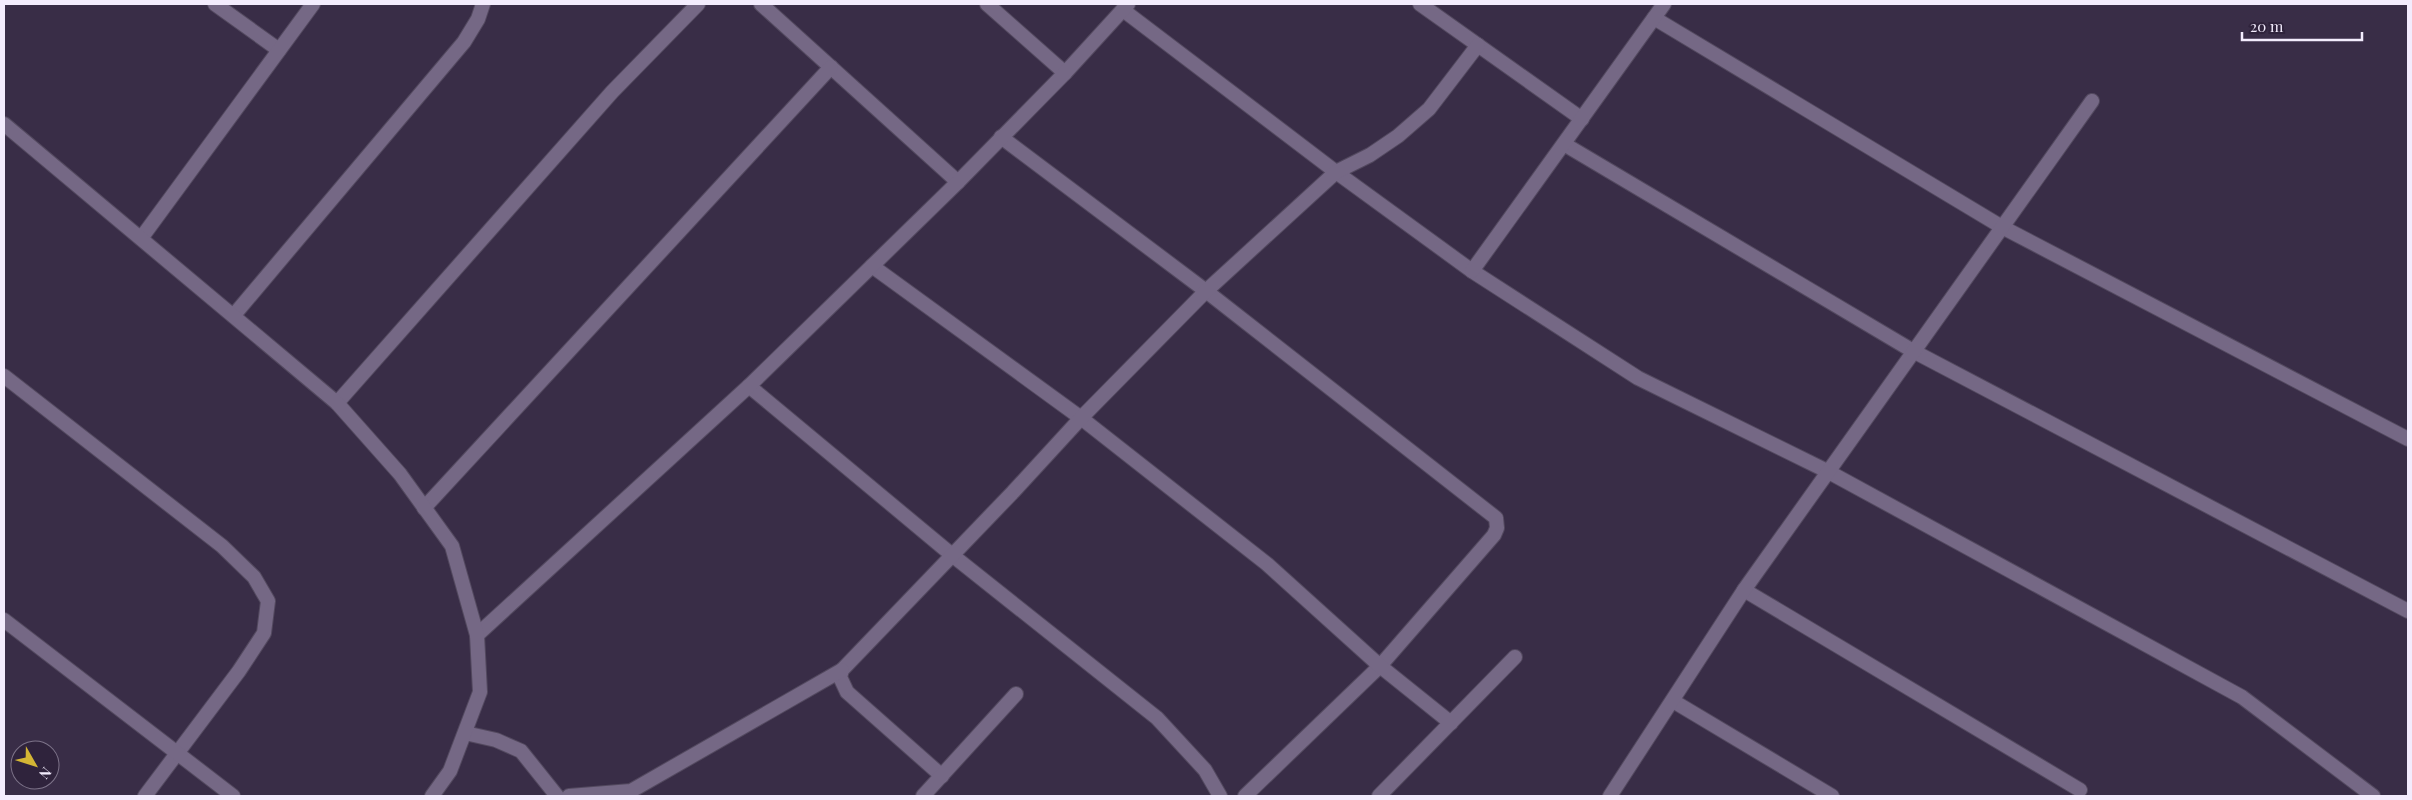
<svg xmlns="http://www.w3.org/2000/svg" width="2412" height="800" font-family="'Playfair Display',serif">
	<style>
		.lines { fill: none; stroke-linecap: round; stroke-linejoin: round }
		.minor-casing { stroke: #53495f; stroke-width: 16 }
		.secondary-casing { stroke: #53495f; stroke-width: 16 }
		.minor { stroke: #756885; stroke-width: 14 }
		.secondary { stroke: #756885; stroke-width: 14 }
	</style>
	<rect width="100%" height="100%" fill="#392d47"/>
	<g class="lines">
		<!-- minor casing -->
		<g class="minor-casing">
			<g id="minor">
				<polyline points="215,4 279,50"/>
				<polyline points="761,4 958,182"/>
				<polyline points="987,4 1065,73"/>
				<polyline points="1420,4 1582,119"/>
				<polyline points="1123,10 1336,172 1472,271 1638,378 1827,471 2242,697 2373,796"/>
				<polyline points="1654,18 2002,227 2408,439"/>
				<polyline points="1001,137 1206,291 1496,518 1497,528 1494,535 1380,666 1245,796"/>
				<polyline points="1564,144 1913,351 2408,611"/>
				<polyline points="142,237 313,4"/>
				<polyline points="872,266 1081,418 1267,564 1380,666 1451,723"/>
				<polyline points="1472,271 1664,4"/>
				<polyline points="234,315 464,42 478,19 483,4"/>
				<polyline points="4,376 222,546 254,577 268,601 264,633 239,671 145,796"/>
				<polyline points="749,386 952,555 1157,718 1205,770 1220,796"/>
				<polyline points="337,403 612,92 698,4"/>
				<polyline points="424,508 831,67"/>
				<polyline points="1744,590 2080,790"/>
				<polyline points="4,620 233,796"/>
				<polyline points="477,635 749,386 958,182 1065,73 1128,4"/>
				<polyline points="1673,701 1832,796"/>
				<polyline points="465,733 496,740 521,751 557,796"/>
				<polyline points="942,776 847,692 840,677 842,670 1013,492 1081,418 1206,291 1336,172 1370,155 1398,136 1429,109 1478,45"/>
				<polyline points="569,796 631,791 842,670"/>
				<polyline points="923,796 1016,694"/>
				<polyline points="1379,796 1515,657"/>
				<polyline points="1610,796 1744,590 2092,101"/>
			</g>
		</g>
		<!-- secondary casing -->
		<g class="secondary-casing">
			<polyline id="secondary" points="4,124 337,403 400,474 452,546 477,635 480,692 450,771 432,796"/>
		</g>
		<!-- minor -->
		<use href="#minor" class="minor"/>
		<!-- secondary -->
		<use href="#secondary" class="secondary"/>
	</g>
	<!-- border -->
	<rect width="2412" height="800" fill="none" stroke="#f3ecfd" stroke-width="10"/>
	<!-- north arrow -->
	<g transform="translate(35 765) rotate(129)"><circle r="24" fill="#2f233c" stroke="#7d7389"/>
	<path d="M0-4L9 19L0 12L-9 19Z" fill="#d4b635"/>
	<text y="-8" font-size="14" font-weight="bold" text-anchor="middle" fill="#f3ecfd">N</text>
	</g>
	<!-- scale -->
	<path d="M2242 32v8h120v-8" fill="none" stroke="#f3ecfd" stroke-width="2.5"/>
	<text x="2250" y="32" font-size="15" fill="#f3ecfd" stroke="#2f233c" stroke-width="4" paint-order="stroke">20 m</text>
</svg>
